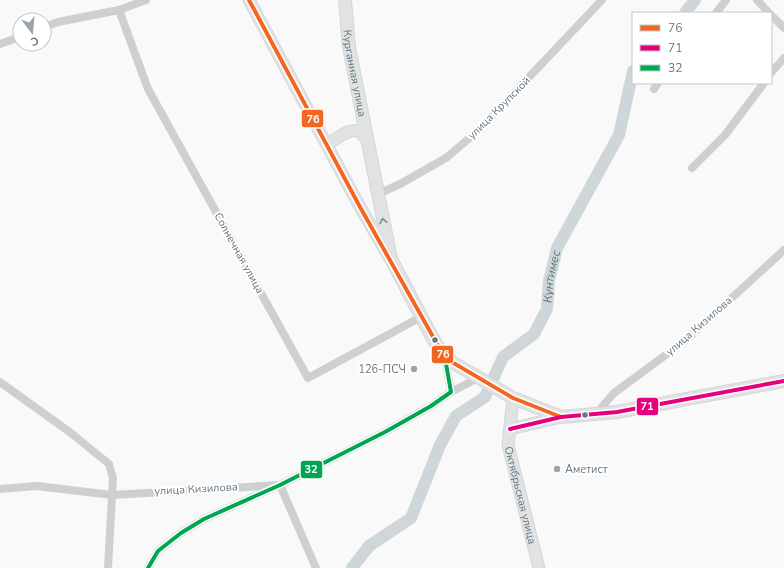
<svg xmlns="http://www.w3.org/2000/svg" width="784" height="568" font-family="'Nunito Sans',sans-serif">
	<style>
		.lines { fill: none; stroke-linecap: round; stroke-linejoin: round }
		.river { stroke: #ced6d9; stroke-width: 12 }
		.secondary-casing { stroke: #d5d6d7; stroke-width: 13 }
		.primary-casing { stroke: #d5d6d7; stroke-width: 14 }
		.street { stroke: #cecfd0; stroke-width: 8 }
		.secondary { stroke: #e1e2e2; stroke-width: 11 }
		.primary { stroke: #e1e2e2; stroke-width: 12 }
		.bus-1-casing { stroke: #fff; stroke-width: 7 }
		.bus-2-casing { stroke: #fff; stroke-width: 7 }
		.bus-3-casing { stroke: #fff; stroke-width: 7 }
		.bus-1 { stroke: #f26522; stroke-width: 4 }
		.bus-2 { stroke: #e5007d; stroke-width: 4 }
		.bus-3 { stroke: #00a651; stroke-width: 4 }
		.oneway { stroke: #7e8c96 }
		.bus-dot { fill: #657683; stroke: #fff; stroke-width: 1.5 }
		.poi-dot { fill: #99a4ac; stroke: #fff; stroke-width: 1.5 }
		.labels { text-anchor: middle; dominant-baseline: central; stroke-width: 4; stroke-linejoin: round; paint-order: stroke }
		.street-label { font-size: 11px; fill: #657683; stroke: #fff }
		.poi-label { font-size: 11px; fill: #657683; stroke: #fff; text-anchor: end }
		.water-label { font-size: 12px; font-style: italic; fill: #60757c; stroke: #fff }
		.line-badge { stroke: #fff; stroke-width: 1.5 }
		.badge-label { font-size: 11px; text-anchor: middle; font-weight: bold; fill: #fff }
	</style>
	<rect width="100%" height="100%" fill="#f9f9f9"/>
	<g class="lines">
		<!-- river -->
		<g class="river">
			<polyline points="685,13 695,0"/>
			<path id="s1" d="M352 568 369 546 411 518 440 445 456 416 485 397 503 357 534 334 547 309 549 281 557 248 619 135 633 71"/>
		</g>
		<!-- secondary casing -->
		<g class="secondary-casing">
			<g id="secondary">
				<polyline points="249,0 360,207 389,257"/>
				<path d="M327 144C344 135 357 119 368 143"/>
				<path id="s2" d="M513 398 508 445 539 568"/>
				<polyline points="510,429 561,417"/>
			</g>
		</g>
		<!-- primary casing -->
		<g class="primary-casing">
			<g id="primary">
				<path id="s3" d="M345 0 349 47 391 259 432 337 445 358 513 398 561 417 617 412 784 381"/>
			</g>
		</g>
		<!-- street -->
		<g class="street">
			<polyline points="757,0 769,13"/>
			<polyline points="119,10 148,89 308,378 421,317"/>
			<polyline points="716,13 726,0"/>
			<polyline points="771,15 784,28"/>
			<polyline points="44,27 58,22 119,10 146,0"/>
			<polyline points="0,44 20,37"/>
			<polyline points="771,73 784,58"/>
			<polyline points="654,89 658,83"/>
			<polyline points="692,168 725,135 764,83"/>
			<polyline points="378,194 400,184 446,158 480,129 602,0"/>
			<polyline points="0,382 71,433 109,464 113,478 108,568"/>
			<polyline points="451,392 478,378"/>
			<polyline points="595,415 614,393 686,340 784,250"/>
			<polyline points="0,489 37,486 112,495 280,485 316,568"/>
			<polyline points="148,568 158,551 181,533 204,519 280,485 385,432 431,406 451,392 445,358"/>
		</g>
		<!-- secondary -->
		<use href="#secondary" class="secondary"/>
		<!-- primary -->
		<use href="#primary" class="primary"/>
		<!-- bus-1 casing -->
		<g class="bus-1-casing">
			<polyline id="bus-1" points="249,0 360,207 445,358 513,398 561,417"/>
		</g>
		<!-- bus-2 casing -->
		<g class="bus-2-casing">
			<polyline id="bus-2" points="510,429 561,417 617,412 784,381"/>
		</g>
		<!-- bus-3 casing -->
		<g class="bus-3-casing">
			<polyline id="bus-3" points="148,568 158,551 181,533 204,519 280,485 385,432 431,406 451,392 445,358"/>
		</g>
		<!-- bus-1 -->
		<use href="#bus-1" class="bus-1"/>
		<!-- bus-2 -->
		<use href="#bus-2" class="bus-2"/>
		<!-- bus-3 -->
		<use href="#bus-3" class="bus-3"/>
	</g>
	<!-- one-way arrows -->
	<defs><path id="oneway-chevron" d="M-2-3.5L2.5 0L-2 3.5" fill="none" stroke-width="1.6" stroke-linecap="round" stroke-linejoin="round"/></defs>
	<use class="oneway" href="#oneway-chevron" transform="translate(383 221) rotate(-101)"/>
	<!-- markers -->
	<g class="bus-dot">
		<circle cx="435" cy="340" r="3.5"/>
		<circle cx="585" cy="415" r="3.5"/>
	</g>
	<g class="poi-dot">
		<circle cx="414" cy="369" r="4"/>
		<circle cx="557" cy="469" r="4"/>
	</g>
	<g class="labels">
		<!-- street labels -->
		<g class="street-label">
			<text stroke="none"><textPath href="#s3" startOffset="74">Курганная улица</textPath></text>
			<text transform="translate(499 108) rotate(-45)">улица Крупской</text>
			<text transform="translate(239 253) rotate(61)">Солнечная улица</text>
			<text transform="translate(699 326) rotate(-41)">улица Кизилова</text>
			<text transform="translate(196 489) rotate(-3)">улица Кизилова</text>
			<text stroke="none"><textPath href="#s2" startOffset="99">Октябрьская улица</textPath></text>
		</g>
		<!-- poi labels -->
		<g class="poi-label">
			<text x="406" y="369">126-ПСЧ</text>
			<text x="565" y="469" text-anchor="start">Аметист</text>
		</g>
		<!-- water labels -->
		<g class="water-label">
			<text stroke="none"><textPath href="#s1" startOffset="368">Кунтимес</textPath></text>
		</g>
	</g>
	<g class="line-badge">
		<rect x="301" y="109" width="23" height="19" rx="4" fill="#f26522"/>
		<rect x="431" y="345" width="23" height="19" rx="4" fill="#f26522"/>
		<rect x="636" y="397" width="23" height="19" rx="4" fill="#e5007d"/>
		<rect x="300" y="460" width="23" height="19" rx="4" fill="#00a651"/>
	</g>
	<g class="badge-label">
		<text x="313" y="123">76</text>
		<text x="443" y="358">76</text>
		<text x="647" y="410">71</text>
		<text x="311" y="473">32</text>
	</g>
	<!-- legend -->
	<rect x="632" y="12" width="140" height="72" fill="#ffffff" stroke="#c1c8cd"/>
	<rect x="640" y="25" width="20" height="6" fill="#f26522" stroke="#c1c8cd"/>
	<text x="668" y="32" font-size="12" fill="#657683">76</text>
	<rect x="640" y="45" width="20" height="6" fill="#e5007d" stroke="#c1c8cd"/>
	<text x="668" y="52" font-size="12" fill="#657683">71</text>
	<rect x="640" y="65" width="20" height="6" fill="#00a651" stroke="#c1c8cd"/>
	<text x="668" y="72" font-size="12" fill="#657683">32</text>
	<!-- north arrow -->
	<g transform="translate(32 32) rotate(164)"><circle r="19" fill="#ffffff" stroke="#c1c8cd"/>
	<path d="M0-3L7 15L0 10L-7 15Z" fill="#99a4ac"/>
	<text y="-6" font-size="11" font-weight="bold" text-anchor="middle" fill="#657683">С</text>
	</g>
</svg>
